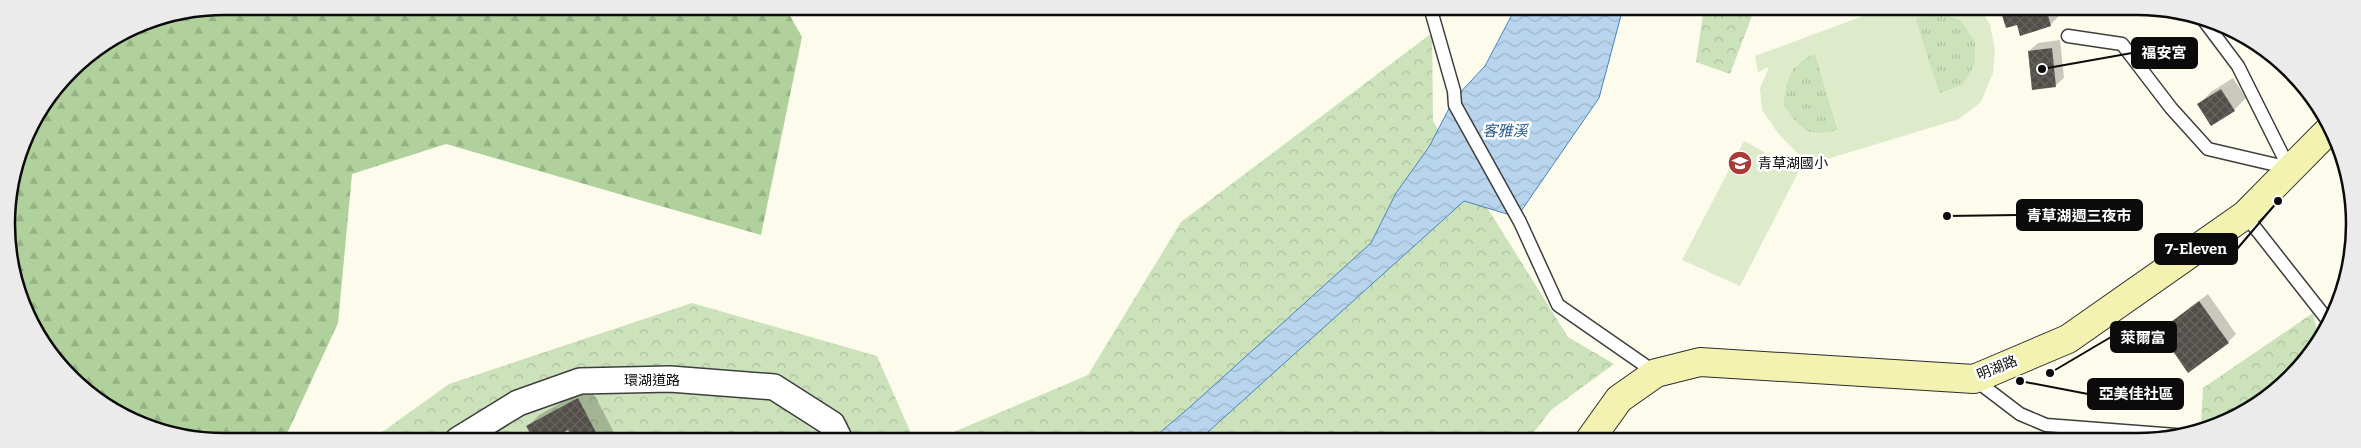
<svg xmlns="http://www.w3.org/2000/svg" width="2361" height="448" font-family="Bitter,'Noto Sans TC',serif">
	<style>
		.grass { fill: url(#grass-tufts) }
		.forest { fill: url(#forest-firs) }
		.park { fill: url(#park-crowns) }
		.pitch { fill: #ddebcb; fill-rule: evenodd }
		.water { fill: url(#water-waves); stroke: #4884bb }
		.shadow { fill: #0003 }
		.building { fill: url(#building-cross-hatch) }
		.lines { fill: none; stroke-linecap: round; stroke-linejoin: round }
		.lane-casing { stroke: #3e3e3e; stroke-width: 15 }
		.street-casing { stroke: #3e3e3e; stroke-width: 28 }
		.secondary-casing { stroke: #2d2d2d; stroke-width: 30 }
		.lane { stroke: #fff; stroke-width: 12 }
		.street { stroke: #fff; stroke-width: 25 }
		.secondary { stroke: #f4f2b0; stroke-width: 28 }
		.labels { text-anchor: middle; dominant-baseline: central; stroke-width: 5; stroke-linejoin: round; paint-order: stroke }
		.poi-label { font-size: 14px; fill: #0b0b0b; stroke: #fff; text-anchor: start }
		.street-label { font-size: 14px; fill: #0b0b0b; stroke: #fff }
		.water-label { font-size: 15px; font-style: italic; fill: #26578c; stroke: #fff }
		.rim { fill: none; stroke: #0b0b0b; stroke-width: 2.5 }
		.leader { fill: none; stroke: #0b0b0b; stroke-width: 2 }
		.callout-dot { fill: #0b0b0b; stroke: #fff; stroke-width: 2 }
		.callout { fill: #0b0b0b; stroke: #0b0b0b; stroke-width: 2 }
		.callout-label { font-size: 15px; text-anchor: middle; font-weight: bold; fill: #fff }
	</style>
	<defs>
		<pattern id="grass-tufts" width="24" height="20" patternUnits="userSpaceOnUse" patternTransform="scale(1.25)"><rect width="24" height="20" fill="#cce2bb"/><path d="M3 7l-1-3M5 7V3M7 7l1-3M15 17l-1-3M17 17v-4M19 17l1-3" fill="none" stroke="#aec19f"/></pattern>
		<pattern id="forest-firs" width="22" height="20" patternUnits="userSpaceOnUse" patternTransform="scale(1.25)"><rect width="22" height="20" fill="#b0d19c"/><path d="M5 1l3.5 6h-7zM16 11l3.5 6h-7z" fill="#96b285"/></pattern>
		<pattern id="park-crowns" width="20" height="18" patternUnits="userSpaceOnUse" patternTransform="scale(1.25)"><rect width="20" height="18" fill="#cce2bb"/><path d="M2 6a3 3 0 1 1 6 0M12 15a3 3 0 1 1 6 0" fill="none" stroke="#aec19f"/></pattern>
		<pattern id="water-waves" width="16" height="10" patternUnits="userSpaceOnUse" patternTransform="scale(1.25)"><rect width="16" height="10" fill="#b8d5ed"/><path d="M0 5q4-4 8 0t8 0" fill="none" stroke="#9db6ca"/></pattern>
		<pattern id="building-cross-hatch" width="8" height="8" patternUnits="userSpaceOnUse" patternTransform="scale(1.25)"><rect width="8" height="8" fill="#534e49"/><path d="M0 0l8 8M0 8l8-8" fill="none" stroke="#67635f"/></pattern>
	</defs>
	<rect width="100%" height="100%" fill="#fcfbec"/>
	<!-- grass -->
	<g class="grass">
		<polygon points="1936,11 1961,20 1975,41 1975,64 1963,85 1939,94 1915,18"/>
		<path d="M1815 53 1838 130C1807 139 1800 129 1783 105 1787 78 1788 66 1815 53Z"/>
	</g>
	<!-- forest -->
	<polygon class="forest" points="224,6 785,7 802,37 761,235 446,144 352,174 338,323 284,440 196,440 127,419 60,367 18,294 7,210 23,140 70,70 141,23"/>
	<!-- park -->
	<g class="park">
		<polygon points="1704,8 1755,8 1730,74 1696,62"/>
		<polygon points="1432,33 1433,121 1568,337 1614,364 1551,410 1527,441 935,440 1088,375 1181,222"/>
		<polygon points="692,303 877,356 914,440 371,440 449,384"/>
		<polygon points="2313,313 2319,339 2291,378 2221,425 2201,425 2203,388"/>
	</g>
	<!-- pitch -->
	<g class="pitch">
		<path d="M1885 8H1974L1982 10 1990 25 1995 50 1993 73 1981 102 1959 119 1824 160 1799 155 1778 133 1762 110 1760 88 1769 67 1758 72 1755 56ZM1936 11 1961 20 1975 41V64L1963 85 1940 94 1915 19ZM1815 54 1838 129C1808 141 1799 128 1783 105 1786 80 1789 63 1815 54Z"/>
		<polygon points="1744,141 1799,171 1740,286 1682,260"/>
	</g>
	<!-- water -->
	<polygon class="water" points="1516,7 1623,8 1599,98 1517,217 1464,201 1198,441 1150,441 1190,407 1371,243 1396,193 1429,147 1454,99 1485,66"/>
	<!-- shadow -->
	<g class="shadow">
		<polygon points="2007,8 2056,8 2059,16 2050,25 2017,22 2002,12"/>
		<polygon points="2060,40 2064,78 2055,86 2029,51 2038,43"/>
		<polygon points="2233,78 2246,98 2234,110 2199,104 2211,92"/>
		<polygon points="2208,294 2236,334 2228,342 2160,331"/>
		<polygon points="590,387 616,436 611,440 570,440 574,438 568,428 546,440 535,440 528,426 539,415"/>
	</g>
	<!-- building -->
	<g class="building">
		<polygon points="2013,8 2046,8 2051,26 2020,36 2017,25 2006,28 2001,12"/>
		<polygon points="2052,48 2056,87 2032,90 2028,51"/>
		<polygon points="2221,89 2235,111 2211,126 2197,104"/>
		<polygon points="2199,301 2229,343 2188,373 2159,331"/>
		<polygon points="578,398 600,440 574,440 568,430 549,440 534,440 526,426"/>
	</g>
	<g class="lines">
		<!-- lane casing -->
		<g class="lane-casing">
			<g id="lane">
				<polyline points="1430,7 1454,91 1455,105 1520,222 1558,305 1656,373"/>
				<polyline points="2205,22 2238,66 2289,168"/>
				<polyline points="2068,36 2122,44 2171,108 2208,149 2289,168"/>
				<polyline points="2245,215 2330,323"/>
				<polyline points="1974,379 2020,414 2046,425 2176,435"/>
			</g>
		</g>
		<!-- street casing -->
		<g class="street-casing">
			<polyline id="street" points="458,440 518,403 580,381 670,379 774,387 832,424 840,440"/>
		</g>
		<!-- secondary casing -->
		<g class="secondary-casing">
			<polyline id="secondary" points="1589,441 1619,399 1656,373 1700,362 1974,379 2068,339 2245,215 2329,130"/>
		</g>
		<!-- lane -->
		<use href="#lane" class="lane"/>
		<!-- street -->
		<use href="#street" class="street"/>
		<!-- secondary -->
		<use href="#secondary" class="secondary"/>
	</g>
	<!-- icons -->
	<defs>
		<g id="school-disc" transform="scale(1.25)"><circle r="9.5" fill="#a93a36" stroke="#fff"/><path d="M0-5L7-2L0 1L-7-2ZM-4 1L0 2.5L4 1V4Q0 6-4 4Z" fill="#fff"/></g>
	</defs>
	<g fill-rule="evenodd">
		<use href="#school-disc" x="1740" y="163"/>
	</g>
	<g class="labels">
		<!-- poi labels -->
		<g class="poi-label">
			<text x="1758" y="163">青草湖國小</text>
		</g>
		<!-- street labels -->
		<g class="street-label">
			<text transform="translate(1997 368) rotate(-22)">明湖路</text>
			<text x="652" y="380">環湖道路</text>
		</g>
		<!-- water labels -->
		<g class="water-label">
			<text x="1505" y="131">客雅溪</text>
		</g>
	</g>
	<!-- crop -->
	<path d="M0 0H2361V448H0ZM224 15H2137A209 209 0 0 1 2346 224V224A209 209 0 0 1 2137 433H224A209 209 0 0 1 15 224V224A209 209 0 0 1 224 15Z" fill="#ebebeb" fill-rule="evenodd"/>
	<path class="rim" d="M224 15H2137A209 209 0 0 1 2346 224V224A209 209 0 0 1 2137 433H224A209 209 0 0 1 15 224V224A209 209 0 0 1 224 15Z"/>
	<!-- callouts -->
	<path class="leader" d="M2042 69L2132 53M1947 216L2017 215M2278 201L2237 249M2050 373L2111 337M2020 381L2088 394"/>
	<g class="callout-dot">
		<circle cx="2042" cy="69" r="5"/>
		<circle cx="1947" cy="216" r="5"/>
		<circle cx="2278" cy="201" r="5"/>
		<circle cx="2050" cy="373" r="5"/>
		<circle cx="2020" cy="381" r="5"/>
	</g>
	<g class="callout">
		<rect x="2132" y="38" width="65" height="30" rx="5"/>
		<rect x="2017" y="200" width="125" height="30" rx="5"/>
		<rect x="2155" y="234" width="82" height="30" rx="5"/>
		<rect x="2111" y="322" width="65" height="30" rx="5"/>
		<rect x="2088" y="379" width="95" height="30" rx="5"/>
	</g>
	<g class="callout-label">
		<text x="2164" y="58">福安宮</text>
		<text x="2079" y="221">青草湖週三夜市</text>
		<text x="2196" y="254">7-Eleven</text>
		<text x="2143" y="343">萊爾富</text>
		<text x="2136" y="399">亞美佳社區</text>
	</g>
</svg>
